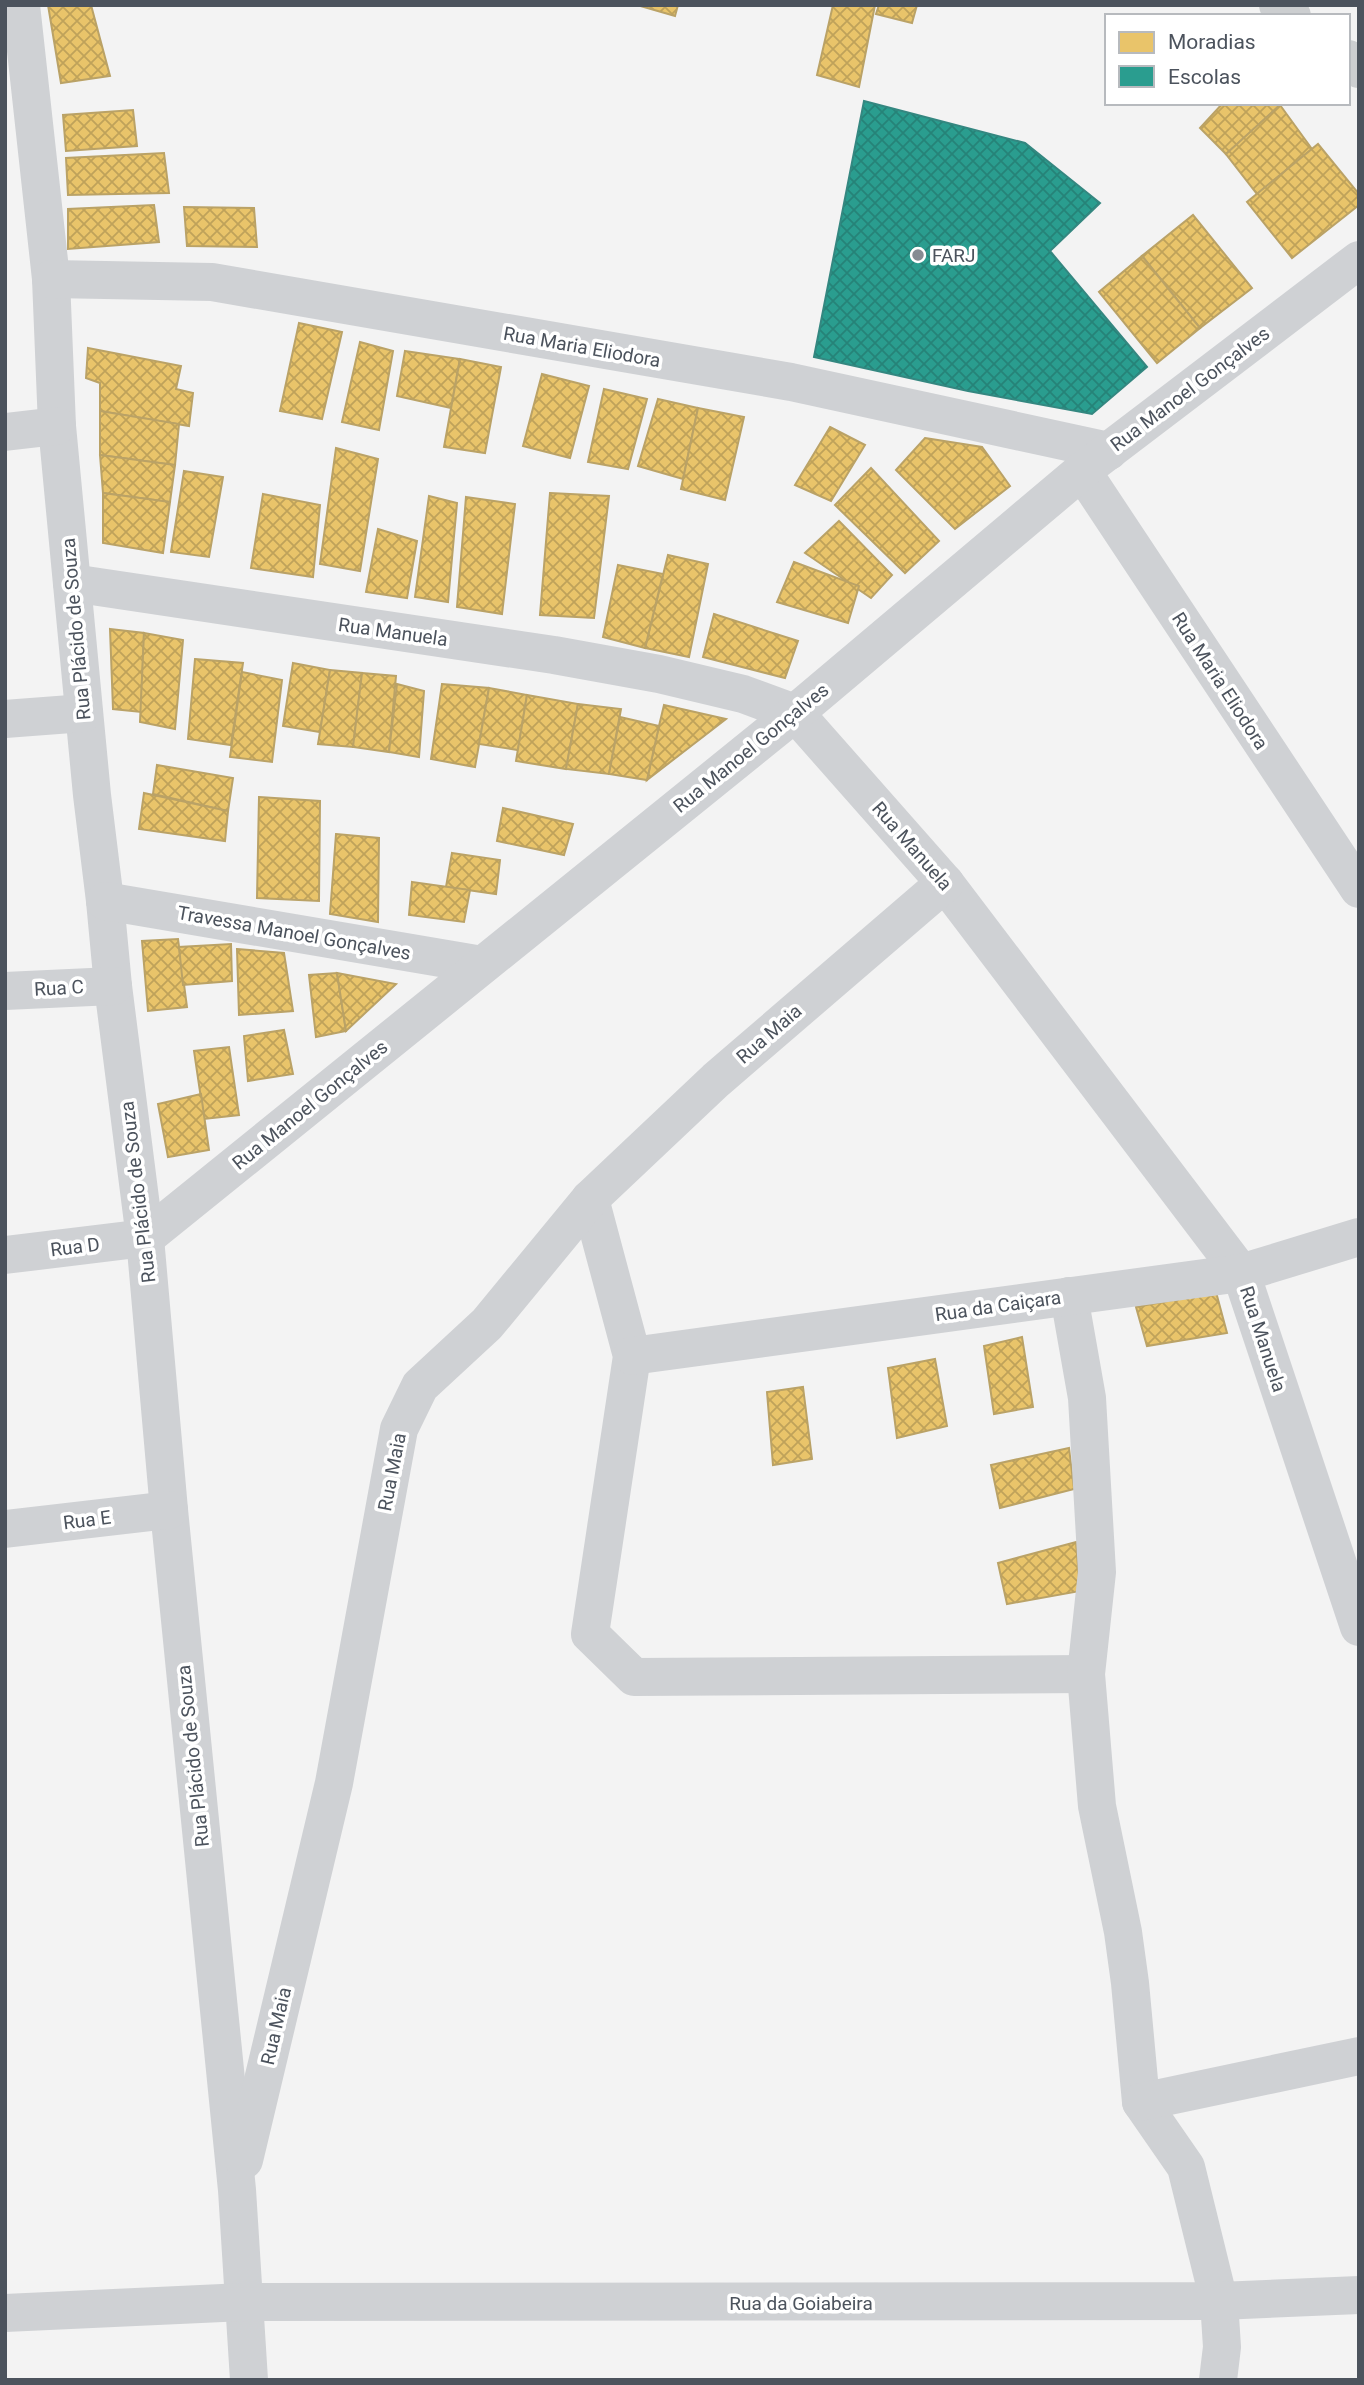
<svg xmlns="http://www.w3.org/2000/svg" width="1364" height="2385" font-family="Roboto,sans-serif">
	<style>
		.homes { fill: url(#homes-cross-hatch); stroke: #baa266; stroke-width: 2 }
		.schools { fill: url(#schools-cross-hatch); stroke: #348780; stroke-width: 2 }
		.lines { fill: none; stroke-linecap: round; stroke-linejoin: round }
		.street { stroke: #cfd1d4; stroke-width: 38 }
		.primary { stroke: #ccced0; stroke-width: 38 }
		.poi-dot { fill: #868b92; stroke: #fff; stroke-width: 2.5 }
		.labels { text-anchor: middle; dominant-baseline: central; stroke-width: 7; stroke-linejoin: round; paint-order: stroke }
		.poi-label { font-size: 19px; fill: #4c535d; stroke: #fff; text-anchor: start }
		.street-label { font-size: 19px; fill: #4c535d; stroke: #fff }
	</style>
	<defs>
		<pattern id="homes-cross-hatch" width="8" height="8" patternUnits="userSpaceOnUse" patternTransform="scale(1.75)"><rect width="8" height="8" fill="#e9c46a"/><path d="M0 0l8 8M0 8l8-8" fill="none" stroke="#bfa25a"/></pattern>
		<pattern id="schools-cross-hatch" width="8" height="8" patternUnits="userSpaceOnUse" patternTransform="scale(1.75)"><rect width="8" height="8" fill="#2a9d8f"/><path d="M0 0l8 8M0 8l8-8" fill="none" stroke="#268378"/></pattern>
	</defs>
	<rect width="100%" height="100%" fill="#f3f3f3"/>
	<!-- homes -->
	<g class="homes">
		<polygon points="48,5 91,5 110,76 61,83"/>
		<polygon points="637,5 678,5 675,16"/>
		<polygon points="833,5 875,5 859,87 817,75"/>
		<polygon points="879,5 917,5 912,23 876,14"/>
		<polygon points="1223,103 1278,103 1280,105 1226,154 1200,128"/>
		<polygon points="1280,105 1312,149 1257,194 1226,154"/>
		<polygon points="133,110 137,146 66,151 63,115"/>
		<polygon points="1318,144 1359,194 1359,205 1292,258 1247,202"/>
		<polygon points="164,153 169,193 68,195 66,158"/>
		<polygon points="154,205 159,242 68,249 68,209"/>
		<polygon points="184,207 254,208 257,247 187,246"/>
		<polygon points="1193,215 1252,288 1200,328 1142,256"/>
		<polygon points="1142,256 1200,328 1157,363 1099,292"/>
		<polygon points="299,323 342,332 322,419 280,411"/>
		<polygon points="360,342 393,351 379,430 342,422"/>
		<polygon points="88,348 181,366 176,389 193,393 189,426 100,411 100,383 86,378"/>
		<polygon points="405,351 460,359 451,408 397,396"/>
		<polygon points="460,359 501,367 485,453 444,447"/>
		<polygon points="542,374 589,386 570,458 523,446"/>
		<polygon points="604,389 647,399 628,469 588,462"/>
		<polygon points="658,399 698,408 683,479 638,466"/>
		<polygon points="698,408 744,417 725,500 681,489"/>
		<polygon points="100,411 179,424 175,465 100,455"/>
		<polygon points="830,427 865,445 831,501 795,485"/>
		<polygon points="925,438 982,447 1010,486 955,529 896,470"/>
		<polygon points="336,448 378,459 360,571 320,564"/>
		<polygon points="100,455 175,465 170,502 103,493"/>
		<polygon points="871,468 939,541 905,573 835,505"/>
		<polygon points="184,471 223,477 209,557 171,552"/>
		<polygon points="103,493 170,502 163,553 103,543"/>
		<polygon points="550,493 609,496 594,618 540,615"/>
		<polygon points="263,494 320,505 313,577 251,568"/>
		<polygon points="429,496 457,503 448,602 415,597"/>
		<polygon points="466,497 515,504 502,614 457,607"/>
		<polygon points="839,521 892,575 871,598 805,553"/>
		<polygon points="378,529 417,541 407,598 366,592"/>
		<polygon points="668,555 708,564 689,657 645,648"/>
		<polygon points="794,562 859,586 848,623 777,602"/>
		<polygon points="618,565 663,574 645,648 603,637"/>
		<polygon points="714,614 798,641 785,678 703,657"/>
		<polygon points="110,629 144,633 141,712 113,709"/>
		<polygon points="144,633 183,640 175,729 140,722"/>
		<polygon points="195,659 243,663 231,745 188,739"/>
		<polygon points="293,663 330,670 320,732 283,726"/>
		<polygon points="330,670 362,673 353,747 318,744"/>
		<polygon points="242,672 282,680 272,762 230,757"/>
		<polygon points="362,673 396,676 389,752 353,747"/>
		<polygon points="397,684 424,691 419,757 389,752"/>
		<polygon points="442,684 489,688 475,767 431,759"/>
		<polygon points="489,688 527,695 518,750 479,744"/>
		<polygon points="527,695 578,704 566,769 516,761"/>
		<polygon points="578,704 621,709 609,774 566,769"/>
		<polygon points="664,705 726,719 647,780 659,726"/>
		<polygon points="620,717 659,726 647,780 609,774"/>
		<polygon points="157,765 233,778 228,811 153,794"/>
		<polygon points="144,793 228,811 225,841 139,829"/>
		<polygon points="259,797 320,801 319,901 257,898"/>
		<polygon points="503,808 573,824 564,855 497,841"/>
		<polygon points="336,834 379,838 378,922 330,914"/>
		<polygon points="452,853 500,860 496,894 446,887"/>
		<polygon points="412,882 470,890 464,922 409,915"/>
		<polygon points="178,939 187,1007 148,1011 142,941"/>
		<polygon points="231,944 232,981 183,985 179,947"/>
		<polygon points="237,949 284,953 293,1011 239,1015"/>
		<polygon points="337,973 346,1031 316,1037 309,975"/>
		<polygon points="337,973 396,984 346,1031"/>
		<polygon points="284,1030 293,1074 248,1081 244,1036"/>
		<polygon points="229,1047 239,1115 204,1119 194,1051"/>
		<polygon points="201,1094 209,1150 168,1157 158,1104"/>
		<polygon points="1216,1292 1227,1333 1147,1346 1136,1307"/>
		<polygon points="1022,1337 1033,1407 994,1414 984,1346"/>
		<polygon points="935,1359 947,1426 897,1438 888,1368"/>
		<polygon points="803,1387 812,1459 773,1465 767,1392"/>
		<polygon points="1069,1448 1074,1489 1000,1508 991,1465"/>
		<polygon points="1076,1542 1080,1591 1007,1604 998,1563"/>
	</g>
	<!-- schools -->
	<polygon class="schools" points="864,101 1025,143 1100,203 1050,251 1147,367 1092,414 968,391 814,357"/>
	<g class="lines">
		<!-- street -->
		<g class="street">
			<polyline points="21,5 51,279 57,426 92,795 105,901 113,986 145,1238 169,1510 237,2190 249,2380"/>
			<polyline points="51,279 212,282 791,382 1109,451"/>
			<polyline points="5,432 57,426"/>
			<polyline points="1082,471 1359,889"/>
			<polyline points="72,583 554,655 659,674 743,694 795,713 945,883 1241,1273 1359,1627"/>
			<polyline points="5,719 84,713"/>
			<polyline points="105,901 482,965"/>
			<polyline points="5,991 113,986"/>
			<polyline points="590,1199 632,1356 590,1634 634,1677 1086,1674"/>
			<polyline points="5,1255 145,1238 795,713 1082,471 1359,260"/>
			<polyline points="1069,1296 1087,1398 1097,1572 1086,1674 1097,1806 1123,1932 1130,1983 1141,2102 1186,2167 1219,2301 1222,2347 1218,2380"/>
			<polyline points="632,1356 1241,1273 1359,1237"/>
			<polyline points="5,1529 169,1510"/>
			<polyline points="1141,2102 1359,2056"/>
			<polyline points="244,2160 334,1783 399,1429 420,1386 487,1324 590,1199 716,1080 945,883"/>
			<polyline points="5,2313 244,2302 1219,2301 1359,2295"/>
		</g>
		<!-- primary -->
		<g class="primary">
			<polyline points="1278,5 1292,16"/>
			<polyline points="1348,59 1359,69"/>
		</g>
	</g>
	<!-- markers -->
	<circle class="poi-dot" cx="918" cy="255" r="7"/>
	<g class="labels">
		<!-- poi labels -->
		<g class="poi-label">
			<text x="932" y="255">FARJ</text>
		</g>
		<!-- street labels -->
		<g class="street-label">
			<text transform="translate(582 347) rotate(10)">Rua Maria Eliodora</text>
			<text transform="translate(1190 389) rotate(-37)">Rua Manoel Gonçalves</text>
			<text transform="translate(76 629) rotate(-95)">Rua Plácido de Souza</text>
			<text transform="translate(393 632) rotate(8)">Rua Manuela</text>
			<text transform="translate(1220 681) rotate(57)">Rua Maria Eliodora</text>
			<text transform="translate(751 748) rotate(-39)">Rua Manoel Gonçalves</text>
			<text transform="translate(912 846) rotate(49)">Rua Manuela</text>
			<text transform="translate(294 933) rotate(10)">Travessa Manoel Gonçalves</text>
			<text transform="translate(59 988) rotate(-3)">Rua C</text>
			<text transform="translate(769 1034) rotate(-41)">Rua Maia</text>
			<text transform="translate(310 1105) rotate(-39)">Rua Manoel Gonçalves</text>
			<text transform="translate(138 1192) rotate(-97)">Rua Plácido de Souza</text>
			<text transform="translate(75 1247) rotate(-7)">Rua D</text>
			<text transform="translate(998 1306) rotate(-8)">Rua da Caiçara</text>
			<text transform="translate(1263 1339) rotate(72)">Rua Manuela</text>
			<text transform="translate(392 1472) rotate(-79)">Rua Maia</text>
			<text transform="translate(87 1520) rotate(-7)">Rua E</text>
			<text transform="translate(193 1756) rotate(-96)">Rua Plácido de Souza</text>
			<text transform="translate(276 2026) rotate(-77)">Rua Maia</text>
			<text x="801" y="2303">Rua da Goiabeira</text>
		</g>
	</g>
	<!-- border -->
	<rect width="1364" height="2385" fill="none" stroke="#4c535d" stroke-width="14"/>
	<!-- legend -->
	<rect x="1105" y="14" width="245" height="91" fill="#ffffff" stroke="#b7babe" stroke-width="2"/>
	<rect x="1119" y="32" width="35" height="21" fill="#e9c46a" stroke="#b7babe" stroke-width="2"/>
	<text x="1168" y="49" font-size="21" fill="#4c535d">Moradias</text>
	<rect x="1119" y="66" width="35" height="21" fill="#2a9d8f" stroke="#b7babe" stroke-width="2"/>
	<text x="1168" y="84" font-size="21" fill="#4c535d">Escolas</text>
</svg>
